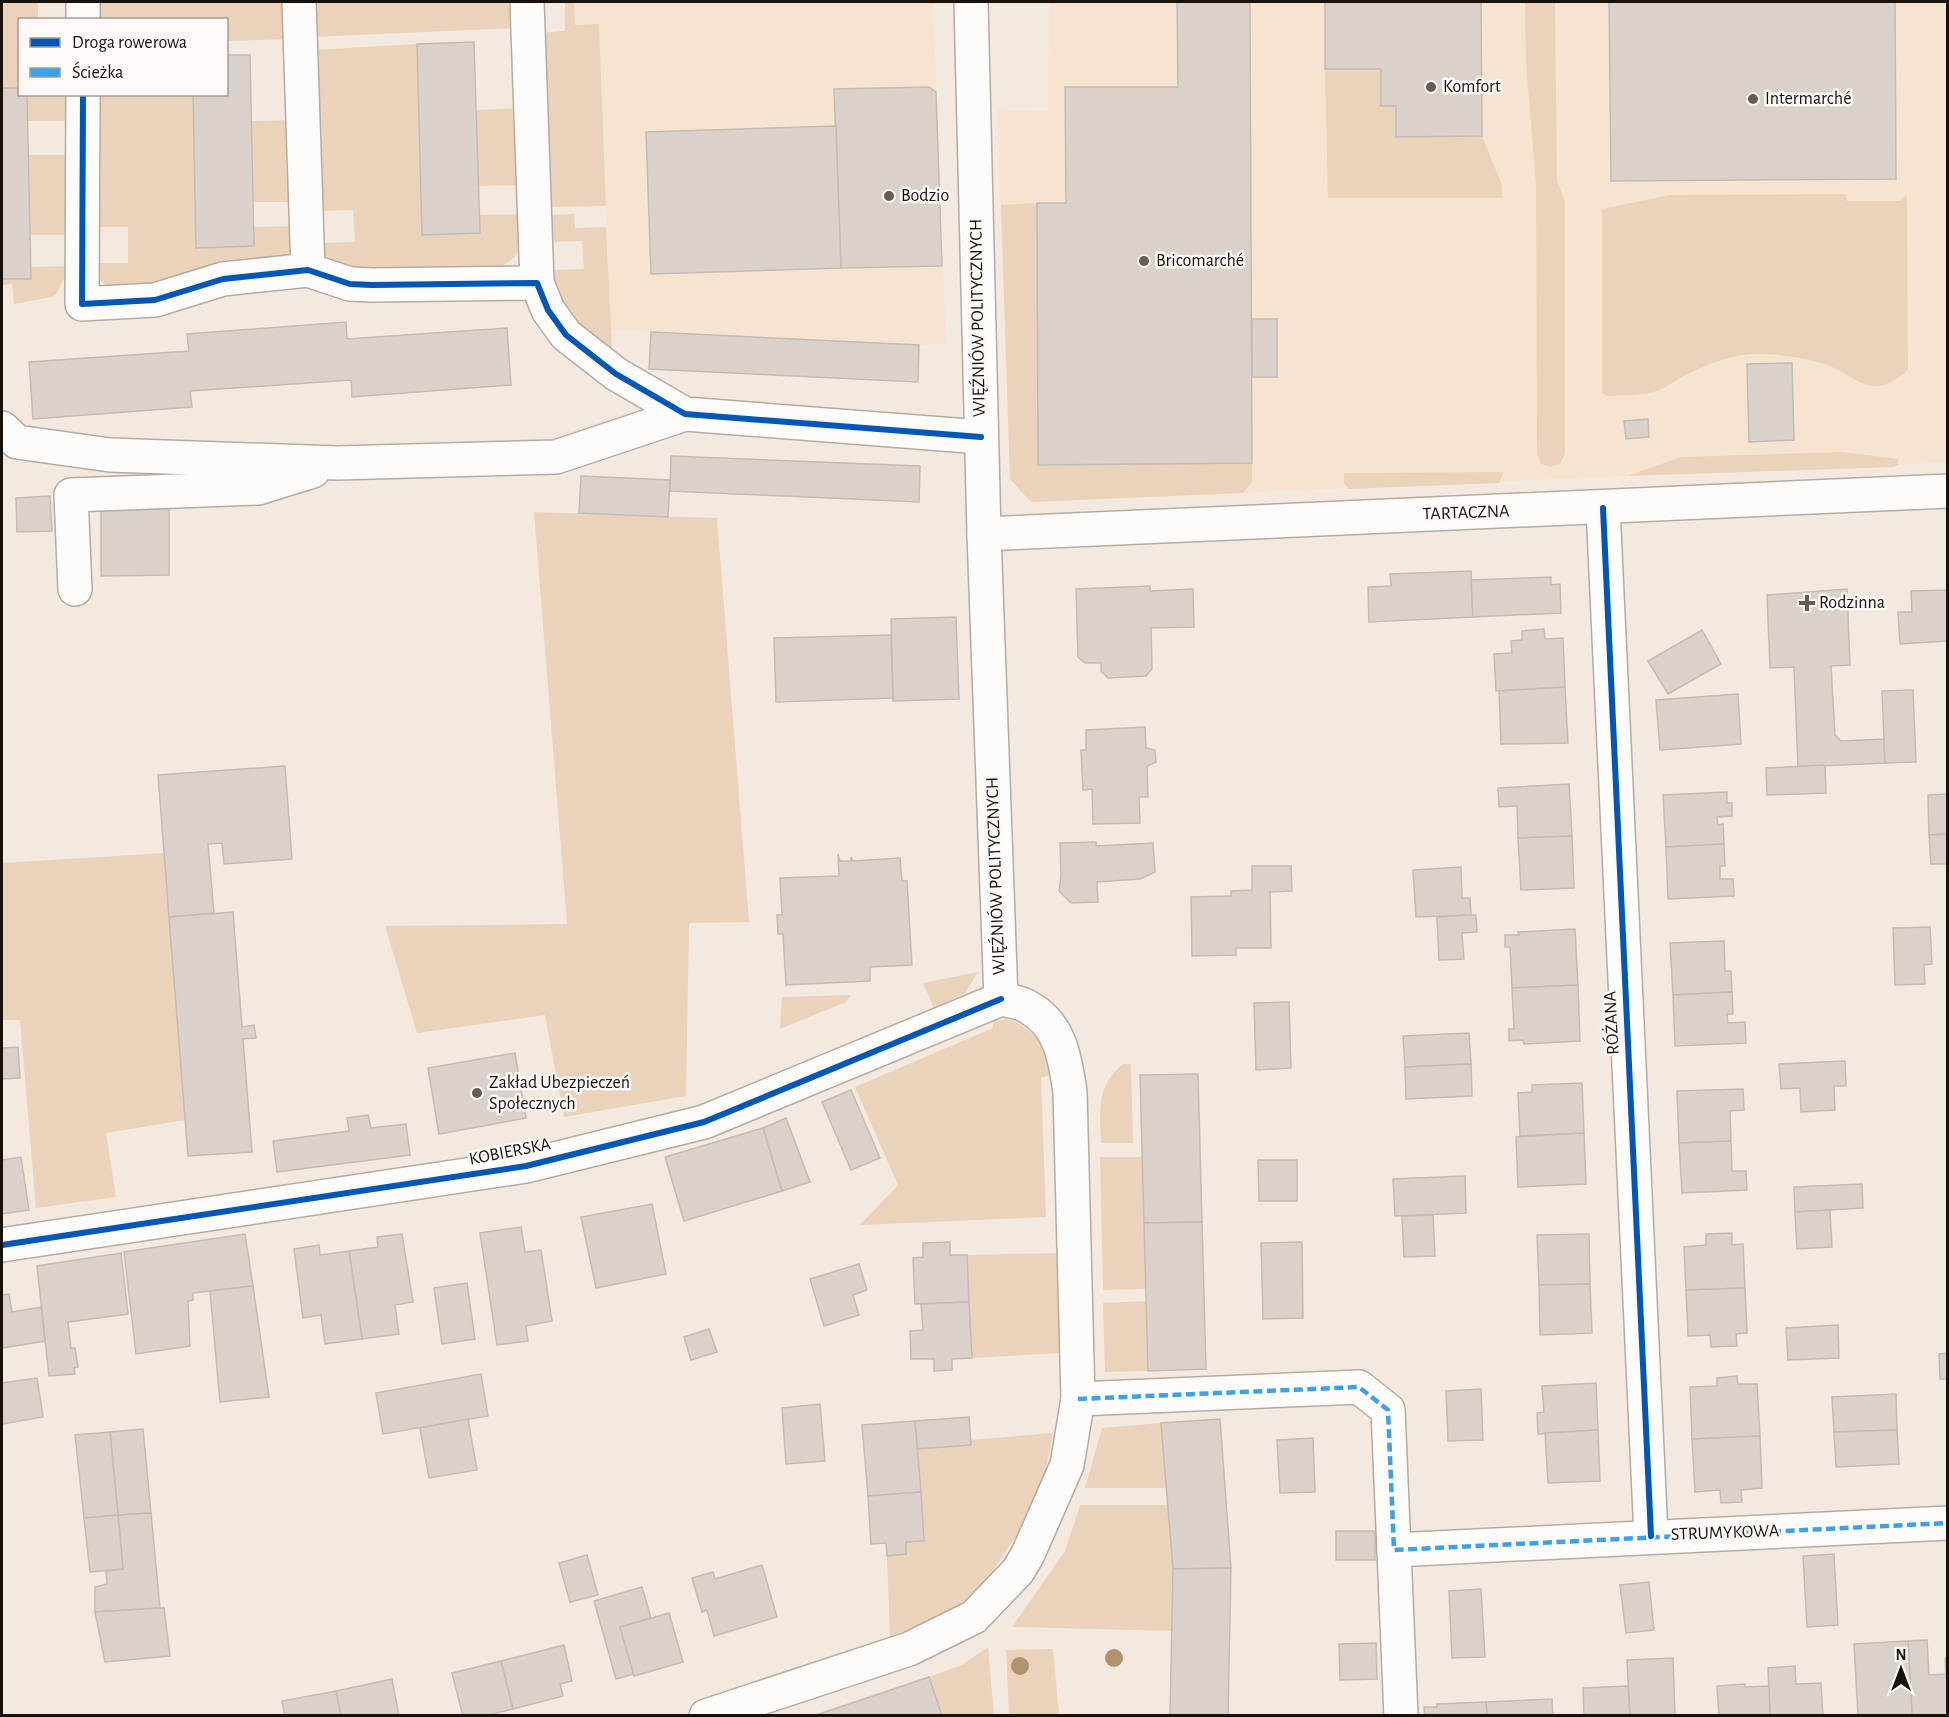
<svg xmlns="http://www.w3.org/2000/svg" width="1949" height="1717" font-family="'Alegreya Sans',sans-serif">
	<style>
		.built { fill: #f6e4d1 }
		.green { fill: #ebd2bb }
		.building { fill: #dad1ca; stroke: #c4bbb4; stroke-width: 1.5 }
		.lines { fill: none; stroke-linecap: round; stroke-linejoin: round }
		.minor-casing { stroke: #b4aba4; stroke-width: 36 }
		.minor { stroke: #fdfcfa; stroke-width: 33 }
		.quiet { stroke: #3da1e9; stroke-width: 4.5; stroke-dasharray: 9 4.5; stroke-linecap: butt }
		.cycleway-casing { stroke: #fdf9f6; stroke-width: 10 }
		.cycleway { stroke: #0057b8; stroke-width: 6 }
		.tree { fill: #b1936f }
		.poi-dot { fill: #655d55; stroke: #fdf9f6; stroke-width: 2 }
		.labels { text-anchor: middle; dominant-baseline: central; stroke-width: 5; stroke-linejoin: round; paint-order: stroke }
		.poi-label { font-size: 18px; fill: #18120b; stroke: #fdf9f6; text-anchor: start }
		.street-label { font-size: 18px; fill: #18120b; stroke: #fdf9f6 }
	</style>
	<rect width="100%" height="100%" fill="#f4e9df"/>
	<!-- built -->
	<g class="built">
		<polygon points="574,2 933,2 946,344 919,345 611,330 599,25 575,25"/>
		<polygon points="1049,2 1947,2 1947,462 1898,465 1893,467 1628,476 1031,502 1010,479 997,110 1048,111"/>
	</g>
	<!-- green -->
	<g class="green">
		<polygon points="2,2 38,2 38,19 20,20 19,88 2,88"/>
		<polygon points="90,2 289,2 290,39 227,41 226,20 90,19"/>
		<polygon points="311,2 517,2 518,28 312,37"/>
		<polygon points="565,2 574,2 575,25 599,24 606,206 547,207 539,33 565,31"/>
		<polygon points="1525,2 1555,2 1557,181 1565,201 1565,453 1560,464 1550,467 1541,464 1537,454 1536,184 1526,63"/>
		<path d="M417 44 422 234 479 233V215L526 214C524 239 523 258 497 268H346C335 263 321 257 320 243L355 242 353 210 318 211 313 50Z"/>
		<polygon points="1325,69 1381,69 1396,106 1396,137 1482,136 1502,185 1502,198 1328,198"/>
		<polygon points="27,95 69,95 69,121 28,121"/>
		<polygon points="91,95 193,95 196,247 253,246 253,227 296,226 293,252 284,262 154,291 107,286 99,279 93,263 128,263 128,227 93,227"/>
		<polygon points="521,108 523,185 478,186 476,110"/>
		<polygon points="294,120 296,202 253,202 251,121"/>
		<polygon points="29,155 69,155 71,235 30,235"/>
		<path d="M1846 194 1847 201H1900L1906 195 1907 200 1908 370C1869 404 1859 376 1825 364 1806 358 1785 355 1766 354 1736 352 1708 364 1682 377 1673 382 1663 390 1653 392 1639 396 1622 395 1607 396L1602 393V209L1670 195Z"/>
		<polygon points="1037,203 1038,464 1252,463 1252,482 1243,493 1031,502 1010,479 1001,205"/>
		<path d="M574 214 575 228 606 227 612 349C574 323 565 313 549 270L584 269 582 241 548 242 546 215Z"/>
		<polygon points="71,266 56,294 52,297 14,304 12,284 2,285 2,279 30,279 30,267"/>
		<polygon points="1842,452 1898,459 1898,465 1893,467 1628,476 1681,457"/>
		<polygon points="1504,472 1499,483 1349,489 1344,483 1344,473"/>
		<polygon points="534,512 717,518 749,922 689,923 686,1096 564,1117 545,1015 417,1033 385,926 567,924"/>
		<polygon points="164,853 185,1120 106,1133 116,1197 36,1208 20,1020 2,1020 2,863"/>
		<polygon points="978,972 965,993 934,1008 923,983"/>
		<polygon points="851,995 846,1002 780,1029 782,997"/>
		<path d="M1008 1019C1035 1029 1047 1049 1054 1075L1041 1077 1046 1217 860 1225 898 1185 855 1087 993 1028V1021Z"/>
		<path d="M1123 1064H1131L1133 1143H1101C1100 1112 1096 1085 1123 1064Z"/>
		<polygon points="1100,1157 1142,1157 1146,1289 1103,1290"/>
		<polygon points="1057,1253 1061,1353 972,1358 967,1255"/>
		<polygon points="1146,1301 1148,1371 1105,1372 1103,1303"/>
		<polygon points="1161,1423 1167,1488 1085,1488 1102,1428"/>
		<polygon points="1053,1433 1045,1474 1033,1511 982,1587 955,1609 890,1637 887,1556 906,1554 906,1542 924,1540 917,1449 970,1445 970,1440"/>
		<polygon points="1080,1505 1168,1505 1173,1569 1171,1631 1012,1627 1065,1551"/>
		<polygon points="988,1647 994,1715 942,1715 929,1677 962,1665"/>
		<polygon points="1053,1649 1059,1715 1009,1715 1006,1650"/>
	</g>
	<!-- building -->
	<g class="building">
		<polygon points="1177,2 1250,2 1252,463 1038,465 1037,203 1066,203 1065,87 1178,87"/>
		<polygon points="1325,2 1481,2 1482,136 1396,137 1396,106 1381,106 1381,69 1325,69"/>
		<polygon points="1609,2 1895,2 1896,179 1611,181"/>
		<polygon points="474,42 480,233 422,235 417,44"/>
		<polygon points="226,55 250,55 254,246 196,248 193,94 226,94"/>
		<polygon points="929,87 936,92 942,266 841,268 834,89"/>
		<polygon points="2,88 20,88 20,94 27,94 31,279 2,279"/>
		<polygon points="836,126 841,268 651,274 646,132"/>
		<rect x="1252" y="319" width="25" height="58"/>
		<polygon points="346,322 347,339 507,328 511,385 352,397 351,380 190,391 192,407 33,419 29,362 189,351 187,334"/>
		<polygon points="651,332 919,345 918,382 649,369"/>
		<polygon points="1792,363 1794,440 1749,442 1747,364"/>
		<polygon points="1648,419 1649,437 1626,439 1624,421"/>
		<polygon points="671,456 920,466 919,502 670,491"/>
		<polygon points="581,476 670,480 668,517 579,513"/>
		<polygon points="50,496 52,531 17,532 16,498"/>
		<polygon points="169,504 169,575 101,576 101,505"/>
		<polygon points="1471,571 1473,617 1369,622 1368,587 1391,586 1390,574"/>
		<polygon points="1551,577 1551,585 1560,584 1561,613 1473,617 1471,580"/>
		<polygon points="1150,586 1150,591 1193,589 1194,627 1151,628 1152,669 1146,676 1108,678 1101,671 1101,663 1085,663 1078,657 1076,589"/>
		<polygon points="1847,589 1850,665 1831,666 1835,735 1841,741 1884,739 1885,763 1798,767 1794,667 1770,668 1767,595"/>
		<polygon points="1948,590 1948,641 1900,644 1898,612 1912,612 1911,591"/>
		<polygon points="956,617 959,699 893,701 891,619"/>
		<polygon points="1544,629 1545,639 1563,638 1565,687 1496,691 1494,654 1512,653 1511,641 1522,640 1522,631"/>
		<polygon points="1702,630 1721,664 1668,694 1648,661"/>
		<polygon points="891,635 893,698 776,702 774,638"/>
		<polygon points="1565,687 1568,743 1501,744 1499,691"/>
		<polygon points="1913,690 1916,762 1885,763 1882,691"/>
		<polygon points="1738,694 1741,744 1660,750 1656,700"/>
		<polygon points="1145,727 1146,748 1155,750 1156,762 1147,766 1148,797 1139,797 1140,823 1093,824 1092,789 1083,790 1081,750 1086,750 1086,730"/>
		<polygon points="1825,765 1826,793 1767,795 1766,768"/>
		<polygon points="285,766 292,859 224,864 222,843 208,844 214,913 169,917 158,775"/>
		<polygon points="1569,784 1572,836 1518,838 1517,806 1499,807 1498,788"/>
		<polygon points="1727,792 1727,803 1732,803 1732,816 1717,817 1718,825 1723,824 1724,844 1666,847 1663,795"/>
		<polygon points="1948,794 1948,834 1929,835 1928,795"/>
		<polygon points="1948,834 1948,864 1931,864 1929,835"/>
		<polygon points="1572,836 1574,888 1521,890 1518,838"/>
		<polygon points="1096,842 1096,846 1153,843 1155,872 1140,879 1097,882 1098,902 1071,903 1059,891 1061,876 1060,843"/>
		<polygon points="1724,844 1725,866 1720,866 1720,879 1733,879 1734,896 1668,899 1666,847"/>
		<polygon points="838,854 840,861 851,861 851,857 853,861 900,858 902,881 907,881 912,965 870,967 870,981 786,985 783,934 778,934 777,915 782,915 780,878 839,876"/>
		<polygon points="1252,866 1291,866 1292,891 1270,892 1271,948 1236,948 1236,955 1192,956 1191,897 1231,896 1231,891 1252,890"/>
		<polygon points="1461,867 1462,898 1470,898 1471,915 1416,917 1413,870"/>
		<polygon points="233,912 242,1027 254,1025 256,1038 243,1039 252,1152 188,1156 169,917"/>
		<polygon points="1471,915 1476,915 1477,932 1462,933 1464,959 1439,960 1437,917"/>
		<polygon points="1930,927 1932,964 1924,965 1925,984 1895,985 1893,928"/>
		<polygon points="1575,929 1578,985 1512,988 1510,947 1505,947 1505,935 1519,935 1518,932"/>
		<polygon points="1724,941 1725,971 1731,971 1732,992 1673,995 1670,943"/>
		<polygon points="1578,985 1580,1041 1524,1044 1523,1040 1509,1041 1509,1029 1514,1029 1512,988"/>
		<polygon points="1732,992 1733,1014 1727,1014 1728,1023 1745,1022 1746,1043 1675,1046 1673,995"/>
		<polygon points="1289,1002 1291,1068 1256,1070 1254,1003"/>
		<polygon points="1469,1033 1471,1064 1405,1067 1403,1036"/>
		<polygon points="18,1047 20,1078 2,1079 2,1048"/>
		<polygon points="515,1053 526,1118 439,1134 428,1068"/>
		<polygon points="1845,1061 1846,1086 1834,1086 1835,1110 1801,1112 1800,1088 1781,1089 1779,1064"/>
		<polygon points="1471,1064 1472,1096 1406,1099 1405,1067"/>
		<polygon points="1198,1074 1202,1222 1144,1223 1140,1075"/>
		<polygon points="1582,1083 1584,1133 1520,1136 1518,1093 1532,1092 1532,1085"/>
		<polygon points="1743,1089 1744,1110 1730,1111 1731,1141 1679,1143 1677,1091"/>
		<polygon points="851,1090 880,1158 851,1170 822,1102"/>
		<polygon points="368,1115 371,1128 406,1124 410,1155 277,1172 273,1141 349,1131 347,1118"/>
		<polygon points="786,1118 810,1182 782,1191 763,1128"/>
		<polygon points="763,1128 782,1191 684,1221 665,1157"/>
		<polygon points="1584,1133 1586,1184 1518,1187 1516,1137"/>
		<polygon points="1731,1141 1732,1171 1746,1171 1747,1190 1682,1193 1679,1143"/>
		<polygon points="21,1157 29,1210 2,1214 2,1160"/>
		<polygon points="1258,1160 1297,1160 1297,1201 1259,1201"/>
		<polygon points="1465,1176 1466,1213 1395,1216 1393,1179"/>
		<polygon points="1862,1184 1863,1208 1795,1212 1794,1187"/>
		<polygon points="652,1204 666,1274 596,1288 581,1217"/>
		<polygon points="1830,1210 1832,1247 1797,1249 1795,1212"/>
		<polygon points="1433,1215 1435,1256 1404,1257 1402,1216"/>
		<polygon points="1202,1222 1206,1369 1148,1371 1144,1223"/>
		<polygon points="521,1227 525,1252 541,1250 552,1321 526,1326 528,1341 497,1345 480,1233"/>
		<polygon points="1732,1233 1732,1245 1743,1244 1745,1288 1686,1290 1684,1247 1706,1245 1706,1234"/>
		<polygon points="245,1234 253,1286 193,1293 193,1300 188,1301 190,1346 136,1354 124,1252"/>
		<polygon points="402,1234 413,1302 395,1305 399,1334 362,1339 349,1251 378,1247 377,1237"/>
		<polygon points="1589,1234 1590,1284 1539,1285 1537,1235"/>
		<polygon points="950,1242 950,1255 967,1255 969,1302 915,1304 913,1258 923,1257 923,1243"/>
		<polygon points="1302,1242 1303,1318 1263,1319 1261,1243"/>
		<polygon points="319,1245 320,1255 349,1251 362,1339 325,1344 321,1315 303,1318 294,1249"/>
		<polygon points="121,1253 128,1314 68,1322 71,1348 75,1348 78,1367 74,1368 75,1374 49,1376 37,1266"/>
		<polygon points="859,1264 867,1290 853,1295 859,1315 824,1326 810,1279"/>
		<polygon points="467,1283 475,1339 442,1344 434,1288"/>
		<polygon points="1590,1284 1592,1333 1540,1335 1539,1285"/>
		<polygon points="253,1286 269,1397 220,1402 210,1291"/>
		<polygon points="1745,1288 1747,1333 1736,1334 1737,1346 1711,1347 1710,1335 1688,1336 1686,1290"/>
		<polygon points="9,1294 12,1312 41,1307 45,1341 2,1348 2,1295"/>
		<polygon points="969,1302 972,1358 952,1359 952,1370 934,1371 934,1359 911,1359 910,1331 923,1330 921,1304"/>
		<polygon points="1838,1325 1839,1358 1788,1360 1786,1328"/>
		<polygon points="709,1329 717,1352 691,1360 684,1337"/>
		<polygon points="1948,1353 1948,1379 1940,1379 1939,1354"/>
		<polygon points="481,1374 488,1416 383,1434 376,1393"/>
		<polygon points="1737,1376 1738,1384 1757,1384 1760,1436 1692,1439 1690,1387 1717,1386 1717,1378"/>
		<polygon points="37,1378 43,1417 2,1424 2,1383"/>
		<polygon points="1596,1383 1598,1430 1538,1434 1537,1413 1544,1412 1542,1386"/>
		<polygon points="1481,1389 1483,1440 1448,1441 1446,1391"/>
		<polygon points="1896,1394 1897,1430 1834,1432 1832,1397"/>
		<polygon points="820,1404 825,1461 786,1464 782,1408"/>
		<polygon points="969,1417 971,1445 917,1449 915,1421"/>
		<polygon points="468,1419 477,1470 429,1478 420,1428"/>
		<polygon points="1220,1419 1231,1568 1173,1569 1161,1423"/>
		<polygon points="915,1421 921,1492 868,1496 862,1425"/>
		<polygon points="143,1429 151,1513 118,1515 110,1432"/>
		<polygon points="1598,1430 1600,1481 1548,1483 1545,1433"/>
		<polygon points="1897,1430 1899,1464 1836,1467 1834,1432"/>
		<polygon points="110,1432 118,1515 84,1518 75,1435"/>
		<polygon points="1760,1436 1762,1488 1741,1490 1742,1502 1721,1503 1720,1490 1695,1492 1692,1439"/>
		<polygon points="1313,1438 1315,1492 1280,1493 1277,1440"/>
		<polygon points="921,1492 924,1541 906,1542 906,1554 887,1556 886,1543 871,1544 868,1496"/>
		<polygon points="151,1513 160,1608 95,1612 95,1587 107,1584 106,1571 123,1569 118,1515"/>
		<polygon points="118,1515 123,1569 90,1572 84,1518"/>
		<rect x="1336" y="1531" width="39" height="29"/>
		<polygon points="1834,1554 1838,1625 1807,1627 1803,1556"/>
		<polygon points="587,1555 598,1595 570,1602 559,1563"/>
		<polygon points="762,1565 777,1617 714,1636 707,1610 702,1612 692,1578 713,1572 715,1579"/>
		<polygon points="1231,1568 1228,1716 1170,1716 1173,1569"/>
		<polygon points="1649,1582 1654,1630 1626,1633 1620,1585"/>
		<polygon points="642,1587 651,1618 620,1627 634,1674 616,1679 594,1601"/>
		<polygon points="1481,1589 1485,1657 1452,1658 1449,1591"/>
		<polygon points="160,1608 164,1608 170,1656 105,1662 95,1612"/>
		<polygon points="669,1613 683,1662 634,1676 620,1627"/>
		<polygon points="1927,1640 1929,1675 1946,1674 1945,1658 1948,1658 1948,1716 1912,1716 1908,1641"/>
		<polygon points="1908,1641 1912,1716 1858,1716 1854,1644"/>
		<polygon points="1376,1643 1377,1679 1340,1680 1339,1644"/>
		<polygon points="564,1645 572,1681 560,1684 563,1696 513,1709 501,1661"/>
		<polygon points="1673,1658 1675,1716 1630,1716 1627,1660"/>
		<polygon points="501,1661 513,1709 484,1716 463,1716 452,1673"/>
		<polygon points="1795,1666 1796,1684 1821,1683 1823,1716 1770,1716 1768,1668"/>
		<polygon points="929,1677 942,1716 813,1716"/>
		<polygon points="392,1679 399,1716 341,1716 336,1691"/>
		<polygon points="1745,1684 1745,1687 1769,1686 1770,1716 1719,1716 1717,1686"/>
		<polygon points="1628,1686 1630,1716 1584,1716 1583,1688"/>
		<polygon points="336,1691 341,1716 285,1716 282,1701"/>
		<polygon points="1552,1699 1553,1716 1487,1716 1486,1702"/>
		<polygon points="1486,1702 1487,1716 1425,1716 1424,1707 1437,1707 1437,1704"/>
	</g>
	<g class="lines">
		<!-- minor casing -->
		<g class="minor-casing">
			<g id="minor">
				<polyline points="299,2 308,270"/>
				<polyline points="527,2 537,283"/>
				<polyline points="971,2 984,534 1001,999"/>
				<polyline points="83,20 83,2"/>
				<polyline points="83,94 82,304 155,300 223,279 308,270 350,284 372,285 537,283 548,310 566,335 616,374 685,414 981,437"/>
				<polyline points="2,428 17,442 110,455 337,463 556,457 685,414"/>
				<polyline points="1603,508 1651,1536"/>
				<polyline points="984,534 1948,491"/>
				<polyline points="75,589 71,495 258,488 313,471"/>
				<polyline points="2,1245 526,1166 704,1122 1001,999"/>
				<polyline points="1078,1399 1359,1387 1388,1410 1401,1716"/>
				<polyline points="1394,1550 1948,1523"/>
				<path d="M706 1716 909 1649 974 1617 1018 1571 1028 1554 1067 1465 1078 1399 1070 1092C1065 1059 1061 1025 1028 1007 1020 1002 1009 1001 1001 999"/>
			</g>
		</g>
		<!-- minor -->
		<use href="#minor" class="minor"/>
		<!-- quiet -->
		<polyline class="quiet" points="1078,1399 1359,1387 1388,1410 1394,1550 1948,1523"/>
		<!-- cycleway casing -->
		<g class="cycleway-casing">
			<g id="cycleway">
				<polyline points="83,94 82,304 155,300 223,279 308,270 350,284 372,285 537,283 548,310 566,335 616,374 685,414 981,437"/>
				<polyline points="1603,508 1651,1536"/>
				<polyline points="2,1245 526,1166 704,1122 1001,999"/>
			</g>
		</g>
		<!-- cycleway -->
		<use href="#cycleway" class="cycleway"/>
	</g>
	<!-- trees -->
	<g class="tree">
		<circle cx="1114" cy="1658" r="9"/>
		<circle cx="1020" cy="1666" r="9"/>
	</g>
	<!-- markers -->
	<g class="poi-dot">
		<circle cx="1431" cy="87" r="6"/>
		<circle cx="1753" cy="99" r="6"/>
		<circle cx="889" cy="196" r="6"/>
		<circle cx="1144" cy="261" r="6"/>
		<path d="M1804 594h6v6h6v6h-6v6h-6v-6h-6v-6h6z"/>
		<circle cx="477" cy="1093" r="6"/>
	</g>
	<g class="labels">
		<!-- poi labels -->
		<g class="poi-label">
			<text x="1443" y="87">Komfort</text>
			<text x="1765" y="99">Intermarché</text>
			<text x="901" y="196">Bodzio</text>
			<text x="1156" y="261">Bricomarché</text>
			<text x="1819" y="603">Rodzinna</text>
			<text x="489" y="1083">Zakład Ubezpieczeń<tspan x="489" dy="21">Społecznych</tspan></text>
		</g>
		<!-- street labels -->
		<g class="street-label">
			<text transform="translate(978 318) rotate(-91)">WIĘŹNIÓW POLITYCZNYCH</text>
			<text transform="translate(1466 513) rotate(-2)">TARTACZNA</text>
			<text transform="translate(996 876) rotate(-92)">WIĘŹNIÓW POLITYCZNYCH</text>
			<text transform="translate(1612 1023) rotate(-93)">RÓŻANA</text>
			<text transform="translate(510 1152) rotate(-11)">KOBIERSKA</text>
			<text transform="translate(1725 1533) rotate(-2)">STRUMYKOWA</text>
		</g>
	</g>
	<!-- border -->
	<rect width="1949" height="1717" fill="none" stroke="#18120b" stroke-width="6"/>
	<!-- legend -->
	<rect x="18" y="18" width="210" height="78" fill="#fdf9f6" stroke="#a19d98" stroke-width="1.5"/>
	<rect x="30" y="38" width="30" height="9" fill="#0057b8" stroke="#a19d98" stroke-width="1.5"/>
	<text x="72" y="48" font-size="18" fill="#18120b">Droga rowerowa</text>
	<rect x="30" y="68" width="30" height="9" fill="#3da1e9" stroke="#a19d98" stroke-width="1.5"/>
	<text x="72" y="78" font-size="18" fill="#18120b">Ścieżka</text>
	<!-- north arrow -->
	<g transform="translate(1901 1669)" stroke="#fdf9f6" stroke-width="4.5" paint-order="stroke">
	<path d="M0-4.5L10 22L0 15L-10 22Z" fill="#18120b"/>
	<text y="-9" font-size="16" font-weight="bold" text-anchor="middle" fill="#18120b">N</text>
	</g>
</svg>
